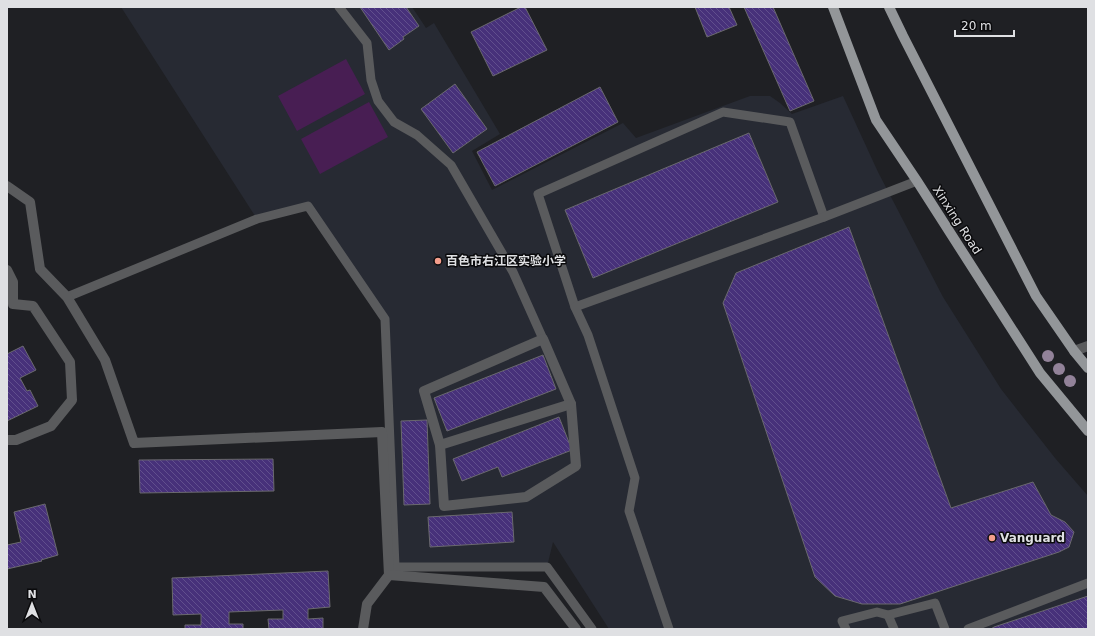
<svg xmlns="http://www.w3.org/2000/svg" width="1095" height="636" font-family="'DejaVu Sans','Noto Sans SC',sans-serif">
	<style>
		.built { fill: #272a33 }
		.pitch { fill: #481e53 }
		.building { fill: url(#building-back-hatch); stroke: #6a696e }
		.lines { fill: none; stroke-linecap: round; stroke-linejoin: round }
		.lane { stroke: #5a5b5d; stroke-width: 9 }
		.street { stroke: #5a5b5d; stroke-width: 10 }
		.primary { stroke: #939699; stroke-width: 10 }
		.tree { fill: #928299 }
		.poi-dot { fill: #f49d8b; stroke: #0a0a0c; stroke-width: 1.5 }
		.labels { text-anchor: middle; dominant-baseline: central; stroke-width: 3; stroke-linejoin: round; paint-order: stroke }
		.street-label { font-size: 12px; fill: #dfe0e3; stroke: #0a0a0c }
		.poi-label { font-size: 12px; font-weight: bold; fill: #dfe0e3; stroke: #0a0a0c; text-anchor: start }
	</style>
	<defs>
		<pattern id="building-back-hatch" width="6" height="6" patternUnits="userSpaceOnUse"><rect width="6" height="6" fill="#47317a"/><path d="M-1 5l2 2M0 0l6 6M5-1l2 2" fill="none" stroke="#614f8d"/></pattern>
	</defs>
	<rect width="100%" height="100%" fill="#1f2024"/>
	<!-- built -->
	<polygon class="built" points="121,7 412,7 426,28 434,23 500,134 472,151 492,190 623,123 636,138 750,96 770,96 780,103 792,114 843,96 878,172 943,297 1001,389 1055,458 1088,496 1088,629 609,629 553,542 547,567 395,567 385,319 308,206 257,219"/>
	<!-- pitch -->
	<g class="pitch">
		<polygon points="346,59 365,94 297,131 278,96"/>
		<polygon points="369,102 388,137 320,174 301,139"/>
	</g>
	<!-- building -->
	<g class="building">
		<polygon points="360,7 406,7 419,26 403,37 404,39 389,50"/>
		<polygon points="521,7 525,7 547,50 493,76 471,32"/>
		<polygon points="695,7 729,7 737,25 707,37"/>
		<polygon points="744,7 773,7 814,101 790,111"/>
		<polygon points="455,84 487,129 453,153 421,109"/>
		<polygon points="600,87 618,122 495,186 477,152"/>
		<polygon points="749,133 778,202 593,278 565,210"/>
		<polygon points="849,227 951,508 1033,482 1051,515 1065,522 1074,532 1069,547 1059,552 900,604 862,604 835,596 815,577 723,303 736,273"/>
		<polygon points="23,346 36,370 20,378 27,391 30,390 38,406 7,421 7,354"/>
		<polygon points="543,355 556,389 447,431 434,398"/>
		<polygon points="559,417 572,450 502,477 498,467 462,481 453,459"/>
		<polygon points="427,420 430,504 404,505 401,421"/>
		<polygon points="273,459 274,491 140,493 139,460"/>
		<polygon points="45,504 58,555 41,560 42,561 7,569 7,545 21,542 14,512"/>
		<polygon points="512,512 514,542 430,547 428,517"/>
		<polygon points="328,571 330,607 308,609 308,619 323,618 323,629 269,629 268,619 283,619 283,610 229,612 229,624 243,624 243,629 185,629 185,625 201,625 201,614 173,615 172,578"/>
		<polygon points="1088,596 1088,629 991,629 994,627"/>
	</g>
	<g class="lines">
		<!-- lane -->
		<g class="lane">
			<polyline points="339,7 367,43 371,80 378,101 394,122 417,135 451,165 513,272 543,339"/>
			<polyline points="67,297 257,219 308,206 385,319 395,567 547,567 592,629"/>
			<polyline points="575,307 538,194 723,112 790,122 824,217"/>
			<polyline points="888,615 894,629"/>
			<polyline points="669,629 629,511 635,478 588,335 575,307 824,217 917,181"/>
			<polyline points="846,629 842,621 877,612 888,615 935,603 945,629"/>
			<polyline points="968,629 1088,583"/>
		</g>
		<!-- street -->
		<g class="street">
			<polyline points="7,186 30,202 40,269 67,297 105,360 134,443 382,432 389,575 367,604 363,629"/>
			<polyline points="7,270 13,282 13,304 33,306 70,362 72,400 51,426 16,440 7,440"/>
			<polygon points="543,339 571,404 576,466 526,497 444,506 440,445 424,391"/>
			<polyline points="1074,351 1088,346"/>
			<polyline points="440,445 571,404"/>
			<polyline points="389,575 544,587 576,629"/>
		</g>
		<!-- primary -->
		<g class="primary">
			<polyline points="833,7 876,120 917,181 1040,373 1088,431"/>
			<polyline points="889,7 903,36 1036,296 1074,351 1088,368"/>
		</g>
	</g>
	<!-- trees -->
	<g class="tree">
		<circle cx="1048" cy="356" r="6"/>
		<circle cx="1059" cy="369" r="6"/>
		<circle cx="1070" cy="381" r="6"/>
	</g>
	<!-- markers -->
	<g class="poi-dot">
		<circle cx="438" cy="261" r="4"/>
		<circle cx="992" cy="538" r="4"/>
	</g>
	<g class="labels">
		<!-- street labels -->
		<g class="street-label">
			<text transform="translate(957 220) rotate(57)">Xinxing Road</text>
		</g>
		<!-- poi labels -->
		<g class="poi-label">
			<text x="446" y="261">百色市右江区实验小学</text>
			<text x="1000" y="538">Vanguard</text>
		</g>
	</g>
	<!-- border -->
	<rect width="1095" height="636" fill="none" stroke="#dfe0e3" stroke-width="16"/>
	<!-- north arrow -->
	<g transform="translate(32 604)" stroke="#0a0a0c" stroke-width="3" paint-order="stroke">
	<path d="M0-3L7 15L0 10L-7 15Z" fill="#dfe0e3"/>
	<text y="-6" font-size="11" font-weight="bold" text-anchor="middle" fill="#dfe0e3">N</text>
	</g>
	<!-- scale -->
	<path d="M955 30v6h59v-6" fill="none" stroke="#dfe0e3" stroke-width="2"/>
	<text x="961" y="30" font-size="12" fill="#dfe0e3" stroke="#0a0a0c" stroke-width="3" paint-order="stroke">20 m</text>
</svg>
